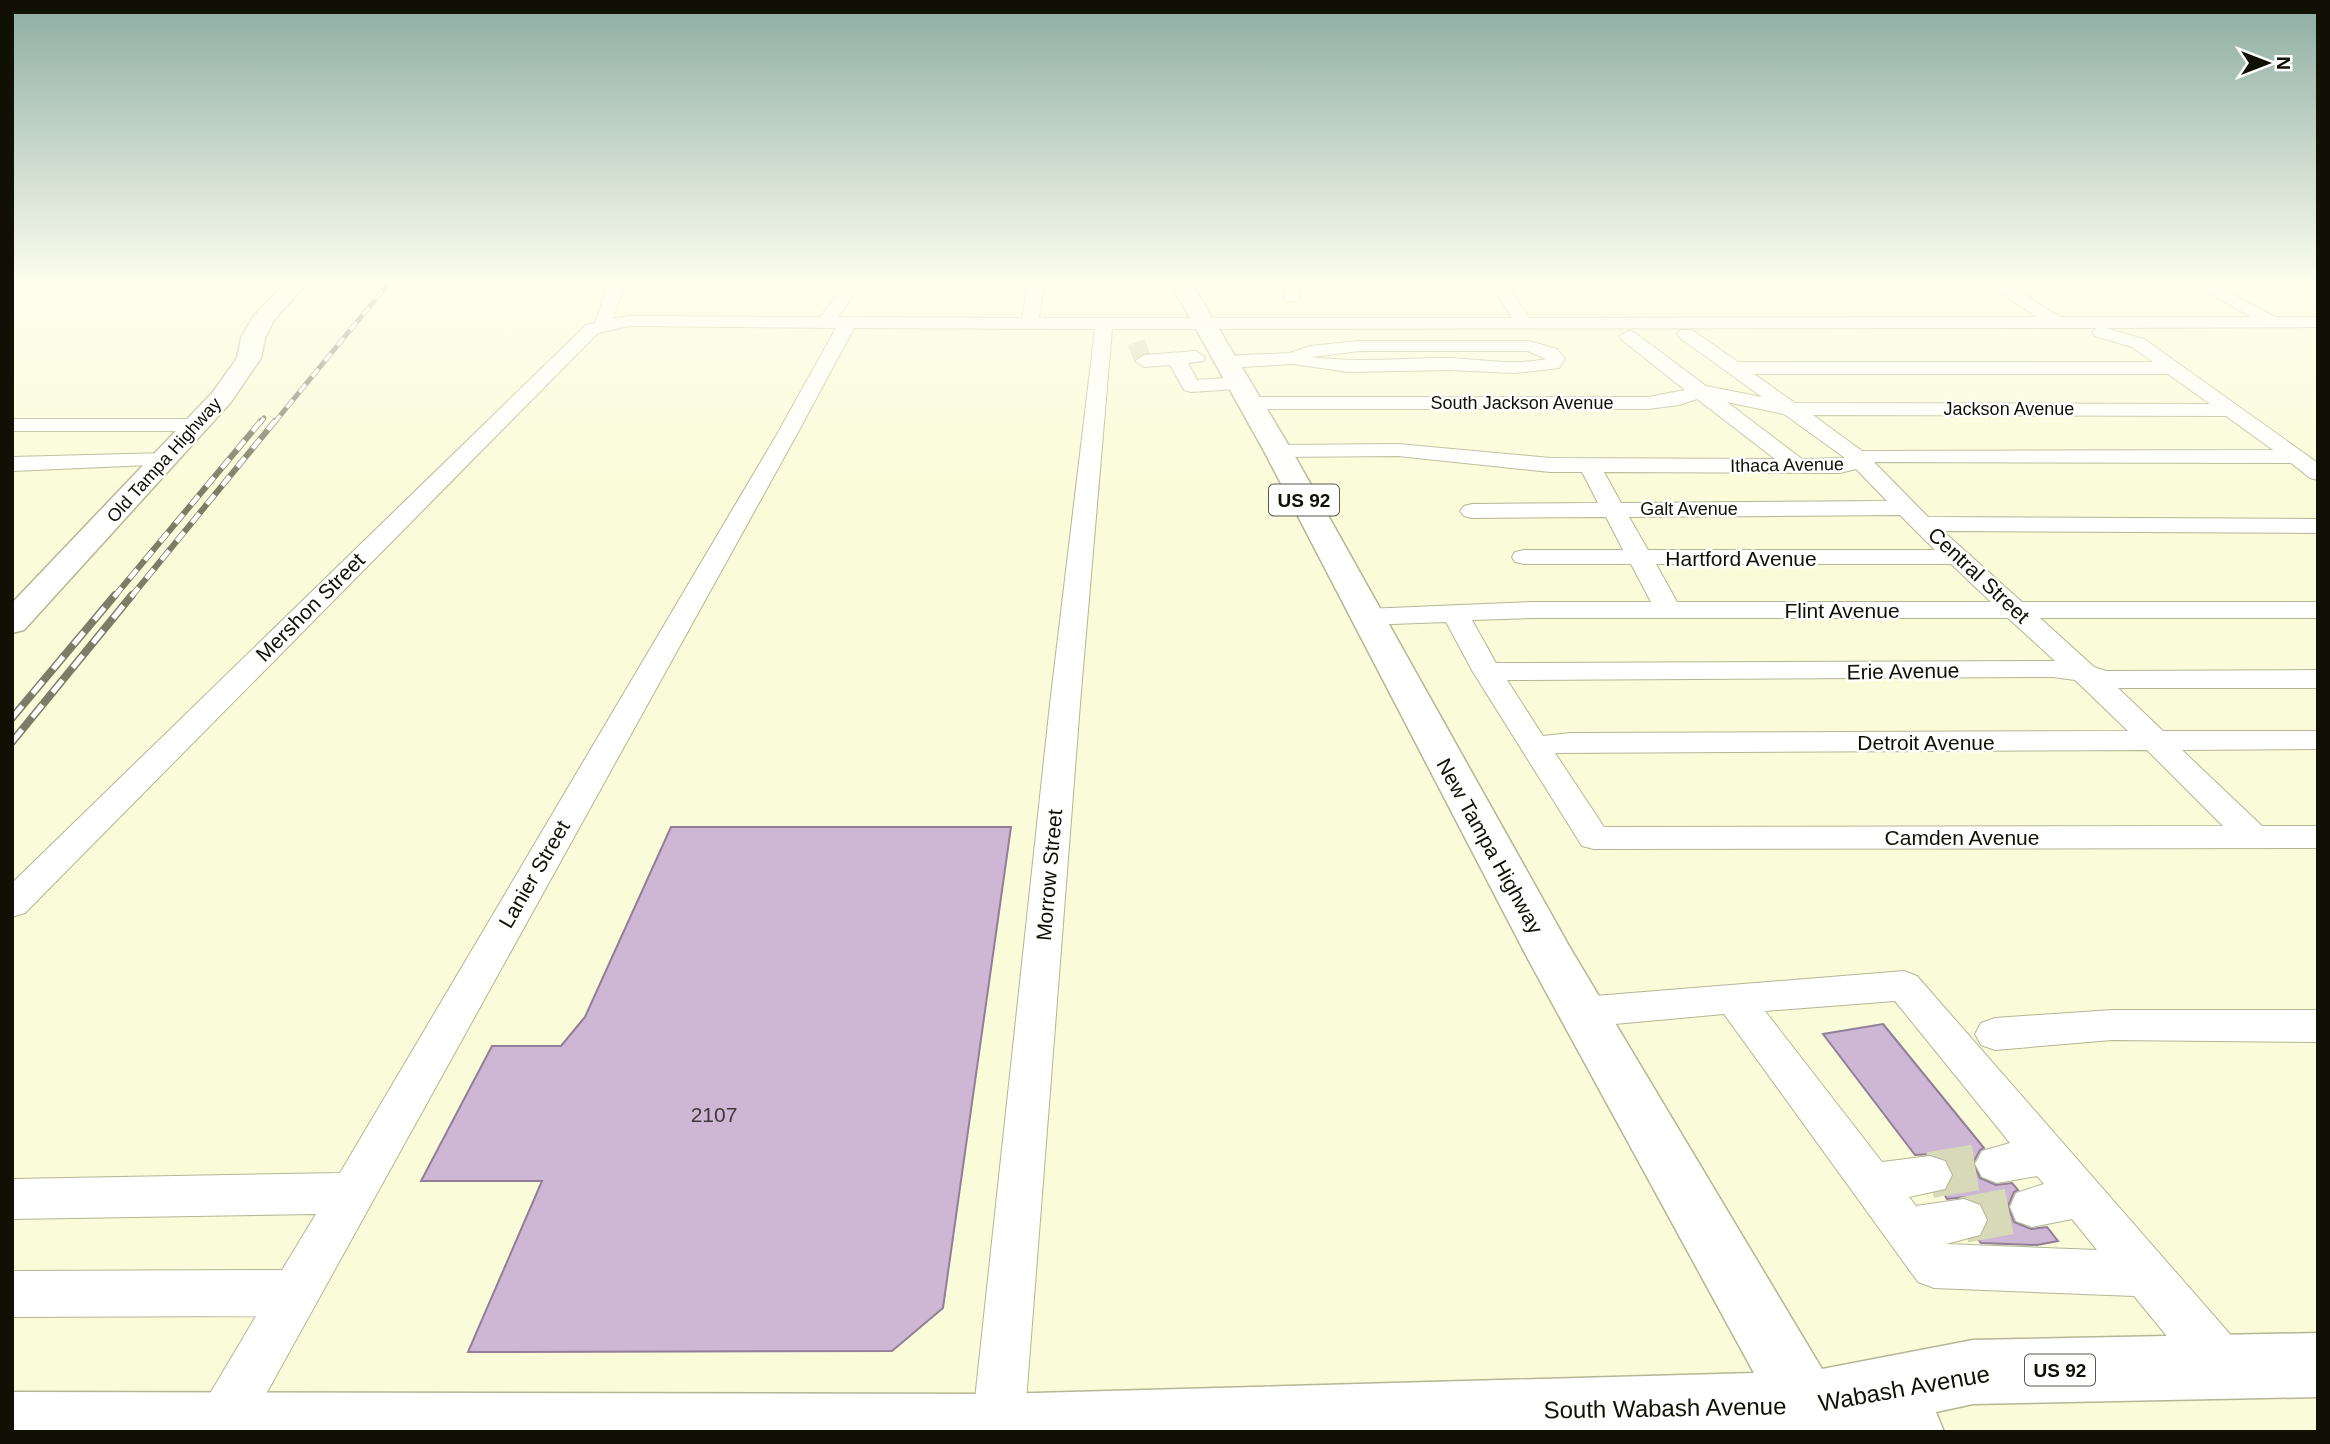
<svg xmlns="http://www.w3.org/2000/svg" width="2330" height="1444" font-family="Arial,sans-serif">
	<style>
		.building { fill: #cdb7d4; stroke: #927e98; stroke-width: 2 }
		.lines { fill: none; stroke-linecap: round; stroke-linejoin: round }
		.minor-tunnel-far1 { stroke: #d7d9b9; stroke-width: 18; stroke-dasharray: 18 9; stroke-linecap: butt }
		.minor-tunnel { stroke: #d7d9b9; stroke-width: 46; stroke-dasharray: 46 23; stroke-linecap: butt }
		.minor-casing { stroke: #b4b694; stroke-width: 2 }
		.major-casing { stroke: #b4b694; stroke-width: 3 }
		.minor { fill: #fff; fill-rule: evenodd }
		.major { fill: #fff; fill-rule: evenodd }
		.rail-far2-casing { stroke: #7c7d67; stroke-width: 5 }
		.rail-far1-casing { stroke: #7c7d67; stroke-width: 6 }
		.rail-casing { stroke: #7c7d67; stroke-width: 8 }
		.rail-far2 { stroke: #fff; stroke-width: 3.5; stroke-dasharray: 10; stroke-linecap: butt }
		.rail-far1 { stroke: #fff; stroke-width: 4.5; stroke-dasharray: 12; stroke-linecap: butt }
		.rail { stroke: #fff; stroke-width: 5; stroke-dasharray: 16; stroke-linecap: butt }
		.labels { text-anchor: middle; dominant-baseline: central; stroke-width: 5; stroke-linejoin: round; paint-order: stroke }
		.far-street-label { font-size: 18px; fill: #101005; stroke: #fff }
		.shield { fill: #fff; stroke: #585850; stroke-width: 2 }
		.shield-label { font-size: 19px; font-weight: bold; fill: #101005 }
		.street-label { font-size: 21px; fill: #101005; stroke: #fff }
		.near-number-label { font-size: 21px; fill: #3f3a39 }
		.near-street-label { font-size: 24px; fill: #101005; stroke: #fff }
	</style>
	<rect width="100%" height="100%" fill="#fafcd9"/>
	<!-- building -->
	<g class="building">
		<polygon points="671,827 1011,827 943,1308 892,1351 468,1352 542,1181 421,1181 492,1046 561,1046 585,1017"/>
		<polygon points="1883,1024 1984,1148 1980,1150 1973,1163 1980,1178 1996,1185 2012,1183 2018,1190 2014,1192 2008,1206 2014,1222 2031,1229 2047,1227 2058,1241 2037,1245 1981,1243 1977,1238 1982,1236 1989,1221 1982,1204 1965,1197 1947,1199 1943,1192 1947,1190 1954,1174 1947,1160 1931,1154 1915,1155 1823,1034"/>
	</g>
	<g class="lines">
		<!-- minor-tunnel-far1 -->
		<polyline class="minor-tunnel-far1" points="1136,342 1142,357"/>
		<!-- minor-tunnel -->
		<g class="minor-tunnel">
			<polyline points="1930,1175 1997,1164"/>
			<polyline points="1964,1220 2032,1207"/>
		</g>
		<!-- minor casing -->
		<g class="minor-casing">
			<g id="minor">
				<path d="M608 284H624L613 319 629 316 820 317 845 284H862L838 317 1022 318 1028 284H1044L1039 318H1512L1491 284H1507L1529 318 2037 317 1988 284H2008L2060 317H2251L2193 284H2214L2275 317H2318V327L2105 328 2144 339 2318 463V480L2310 478 2291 463 1874 462 1928 517 2318 519V533L1943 531 2022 602H2318V618H2040L2094 667 2106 671 2318 670V688H2118L2163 731H2318V749L2182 750 2262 826H2318V848L1594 849 1582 846 1473 672 1446 622 1366 625 1357 623 1353 617 1357 611 1366 609 1531 602H1651L1631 564H1524L1515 562 1512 557 1515 552 1524 550H1623L1606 517 1472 518 1464 516 1460 511 1464 506 1472 504 1598 503 1582 472H1550L1398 456 1278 457 1270 456 1267 451 1270 446 1278 445 1398 444 1550 458 1775 459 1697 399 1679 405 1648 409H1250L1243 407 1240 403 1243 399 1250 397H1648L1685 390 1622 340 1619 336 1628 331 1634 332 1706 386 1762 397 1680 338 1677 334 1680 330H1692L1738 362H2153L2132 347 2095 336 2092 332 2097 328 1112 329 1080 704 1024 1427 1022 1432H974L972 1427 1050 704 1095 329 854 328 796 436 245 1432H197L194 1425 202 1407 256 1316 12 1317V1271L282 1270 316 1214 12 1219V1179L340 1173 776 436 836 328 629 326 598 333 25 913 12 917V883L586 325 595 323ZM1754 374H2168L2210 404 1795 403ZM1727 402 1784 414 1845 458 1802 459ZM1813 415 2226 416 2273 450 1862 451ZM1856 469 1887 501 1621 503 1604 472 1840 473ZM1900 515 1935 550H1648L1629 517ZM1656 564H1951L1991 602H1677ZM1531 618H2008L2055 661 1496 663 1472 620ZM2053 677 2075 680 2128 731 1571 733 1543 736 1507 680ZM2147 750 2223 826 1604 827 1555 753Z"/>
				<polygon points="1287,284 1303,284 1298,301 1286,301 1284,297"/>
				<path d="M1360 341H1529L1557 349 1565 359 1559 368 1514 373 1449 370 1349 372 1293 364 1225 368 1216 362 1225 356 1290 353 1310 346ZM1360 351H1528L1546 359C1514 366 1480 359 1448 358 1402 358 1357 363 1311 357Z"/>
				<polygon points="1196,351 1205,357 1203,361 1188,363 1197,380 1238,377 1248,383 1238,389 1191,392 1184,390 1170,365 1144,367 1135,361 1144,355"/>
				<polygon points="12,419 195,419 202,421 205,425 202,429 195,431 12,431"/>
				<polygon points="165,453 173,454 176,459 173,464 12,471 12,457"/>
				<path d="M1904 971 1917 976 2243 1349 2250 1367 2243 1385 2225 1392 2207 1385 2134 1296 1934 1288 1918 1282 1724 1014 1582 1027 1568 1023 1563 1012 1568 1001 1582 997ZM1895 1001 2010 1143 1982 1151 1975 1164 1982 1177 1997 1183 2037 1176 2044 1184 2016 1193 2010 1207 2016 1221 2032 1227 2072 1219 2097 1250 1946 1244 1980 1235 1987 1220 1980 1205 1964 1199 1916 1206 1909 1197 1945 1189 1952 1175 1945 1161 1930 1156 1882 1162 1765 1011Z"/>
				<polygon points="2112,1010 2318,1010 2318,1042 2112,1040 1995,1050 1981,1045 1975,1034 1981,1023 1995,1018"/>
			</g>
		</g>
		<!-- major casing -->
		<g class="major-casing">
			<g id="major">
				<polygon points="284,284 306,284 274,320 265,338 261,358 231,402 24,630 12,633 12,603 213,392 237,358 241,338 253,317"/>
				<polygon points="1171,284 1192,284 1292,451 1569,946 1822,1369 1973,1340 2318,1333 2318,1397 1973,1404 1936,1412 1944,1432 12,1432 12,1392 998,1394 1754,1373 1528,959 1264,451"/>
			</g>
		</g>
		<!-- minor -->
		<use href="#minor" class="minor"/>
		<!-- major -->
		<use href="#major" class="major"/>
		<!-- rail-far2 casing -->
		<g class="rail-far2-casing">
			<g id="rail-far2">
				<polyline points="260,423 264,418"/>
				<polyline points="274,423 388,284"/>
			</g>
		</g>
		<!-- rail-far1 casing -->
		<g class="rail-far1-casing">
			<g id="rail-far1">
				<polyline points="114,597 261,421"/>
				<polyline points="131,597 275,421"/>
			</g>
		</g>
		<!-- rail casing -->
		<g class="rail-casing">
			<g id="rail">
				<polyline points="12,718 115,595"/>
				<polyline points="12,742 132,595"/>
			</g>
		</g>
		<!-- rail-far2 -->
		<use href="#rail-far2" class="rail-far2"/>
		<!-- rail-far1 -->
		<use href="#rail-far1" class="rail-far1"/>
		<!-- rail -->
		<use href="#rail" class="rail"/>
	</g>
	<!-- sky -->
	<linearGradient id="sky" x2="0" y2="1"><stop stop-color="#8caca2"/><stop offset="0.58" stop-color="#fdfeee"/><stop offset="1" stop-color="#fdfeee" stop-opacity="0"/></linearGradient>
	<rect width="2330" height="487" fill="url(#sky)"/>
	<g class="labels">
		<!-- far-street labels -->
		<g class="far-street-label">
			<text x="1522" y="403">South Jackson Avenue</text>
			<text x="2009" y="409">Jackson Avenue</text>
			<text transform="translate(164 460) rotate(-48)">Old Tampa Highway</text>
			<text transform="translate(1787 465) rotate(-1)">Ithaca Avenue</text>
			<text x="1689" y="509">Galt Avenue</text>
		</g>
		<!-- shield labels -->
		<g class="shield">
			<rect x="1269" y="484.5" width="70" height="31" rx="5"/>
			<rect x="2025" y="1354.5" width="70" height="31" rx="5"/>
		</g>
		<g class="shield-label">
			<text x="1304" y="500">US 92</text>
			<text x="2060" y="1370">US 92</text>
		</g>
		<!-- street labels -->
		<g class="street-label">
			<text x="1741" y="558">Hartford Avenue</text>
			<text transform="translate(1979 575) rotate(43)">Central Street</text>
			<text transform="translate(310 607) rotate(-45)">Mershon Street</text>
			<text x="1842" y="610">Flint Avenue</text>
			<text transform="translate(1903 671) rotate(-1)">Erie Avenue</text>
			<text x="1926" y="742">Detroit Avenue</text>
			<text x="1962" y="837">Camden Avenue</text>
			<text transform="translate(1490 846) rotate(61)">New Tampa Highway</text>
			<text transform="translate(534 874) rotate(-60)">Lanier Street</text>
			<text transform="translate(1049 875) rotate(-85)">Morrow Street</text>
		</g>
		<!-- near-number labels -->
		<g class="near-number-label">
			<text x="714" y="1114">2107</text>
		</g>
		<!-- near-street labels -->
		<g class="near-street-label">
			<text transform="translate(1904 1388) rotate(-10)">Wabash Avenue</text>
			<text transform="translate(1665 1408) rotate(-1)">South Wabash Avenue</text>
		</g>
	</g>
	<!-- border -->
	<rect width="2330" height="1444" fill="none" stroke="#101005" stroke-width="28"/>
	<!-- north arrow -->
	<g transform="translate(2267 63) rotate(90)" stroke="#ffffff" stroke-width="5" paint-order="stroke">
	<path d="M0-5L12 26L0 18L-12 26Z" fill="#101005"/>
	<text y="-10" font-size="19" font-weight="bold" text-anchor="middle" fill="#101005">N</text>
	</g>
</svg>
